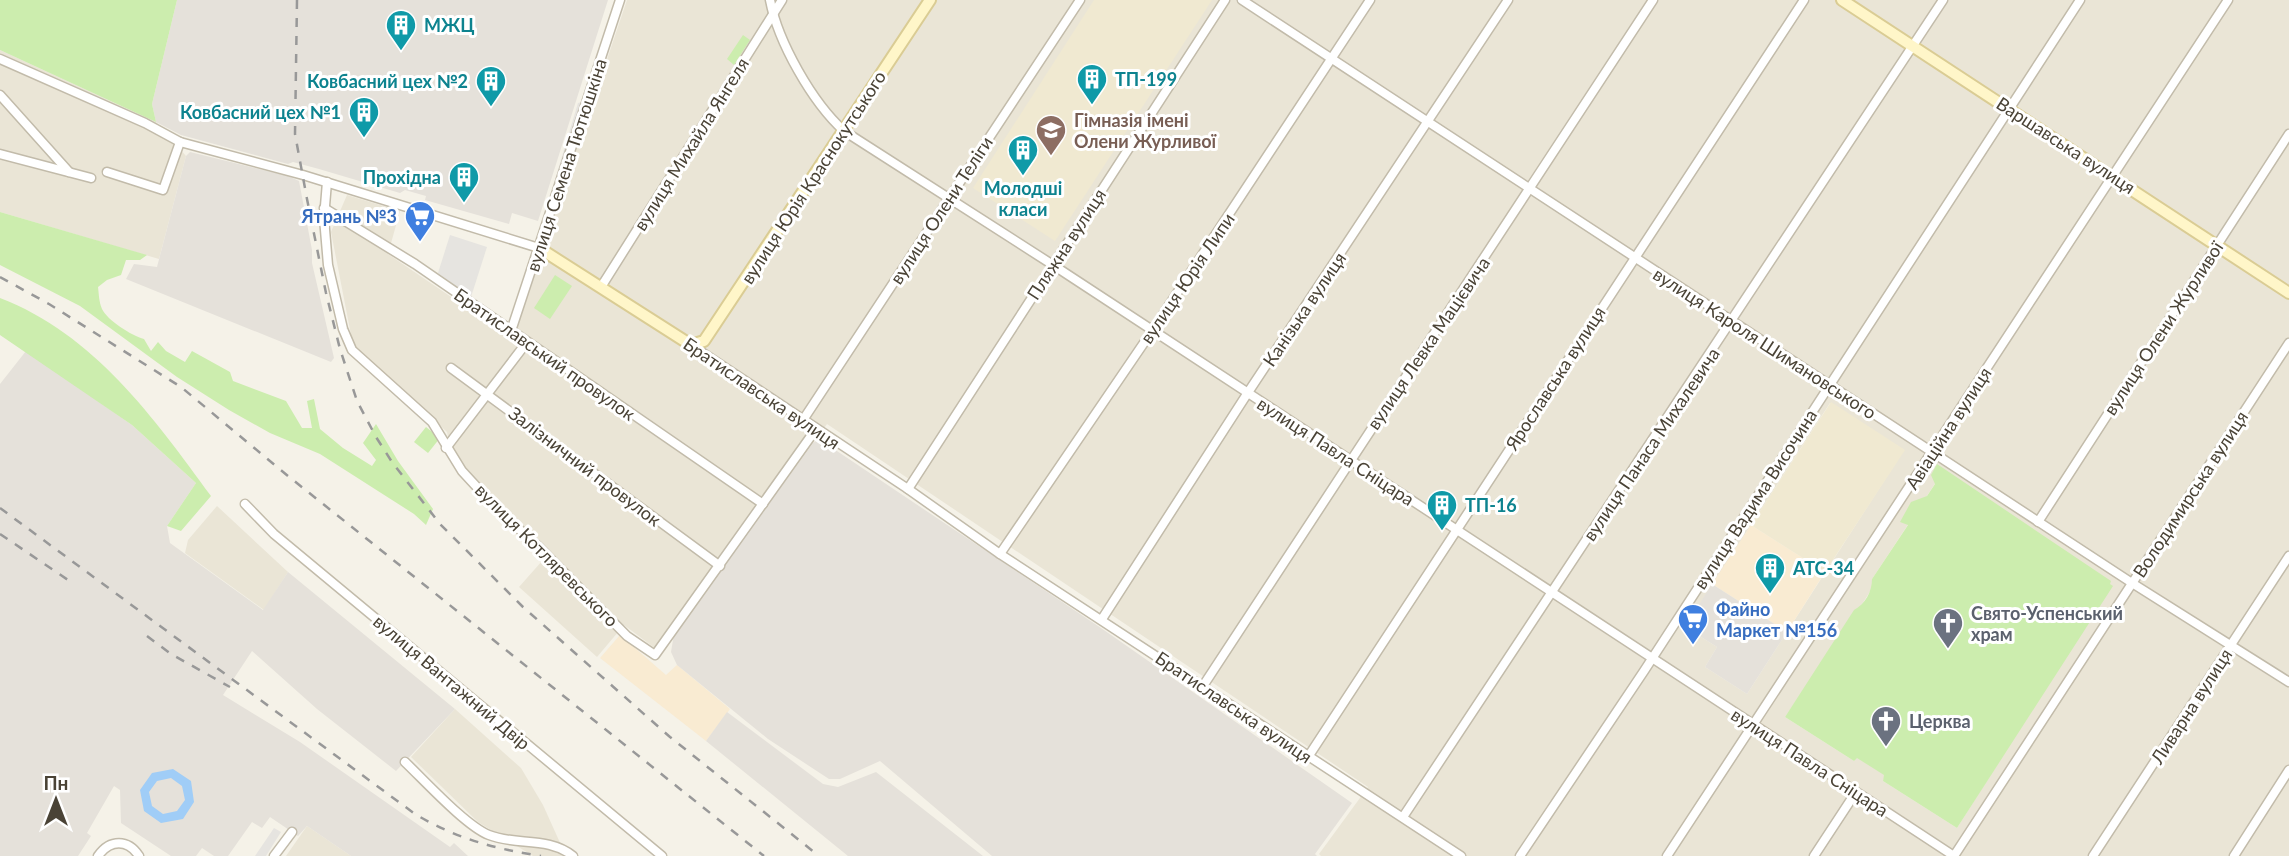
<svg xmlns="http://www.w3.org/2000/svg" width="2289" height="856" font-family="Lato,sans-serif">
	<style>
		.residential { fill: #eae5d6; fill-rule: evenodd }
		.commercial { fill: #f9ebd2 }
		.industrial { fill: #e5e1da }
		.education { fill: #f0e9d1 }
		.green { fill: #ccedae }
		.parking { fill: #e6e4e0 }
		.water { fill: #a0cdf7; fill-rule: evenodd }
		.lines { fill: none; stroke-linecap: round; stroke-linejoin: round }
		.street-casing { stroke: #c2bbaa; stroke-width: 11 }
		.secondary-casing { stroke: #dacc94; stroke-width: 14 }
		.street { stroke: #fff; stroke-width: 8 }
		.secondary { stroke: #fff6c9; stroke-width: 10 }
		.rail { stroke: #989898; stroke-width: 2.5; stroke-dasharray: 9 9; stroke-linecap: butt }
		.labels { text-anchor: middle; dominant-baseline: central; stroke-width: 6; stroke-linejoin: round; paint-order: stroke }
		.culture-label { font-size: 18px; font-weight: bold; fill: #0d838f; stroke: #fff; text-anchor: start }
		.education-label { font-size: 18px; font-weight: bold; fill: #785e54; stroke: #fff; text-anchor: start }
		.street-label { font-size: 18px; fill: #4a4336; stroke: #fff }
		.shop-label { font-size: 18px; font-weight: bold; fill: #366cbe; stroke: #fff; text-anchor: end }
		.worship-label { font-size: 18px; font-weight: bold; fill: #5b616d; stroke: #fff; text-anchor: start }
	</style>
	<rect width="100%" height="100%" fill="#f5f2e8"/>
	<!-- residential -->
	<g class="residential">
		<path d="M627 0H2289V856H1321L1319 854 1368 787 827 424 660 652 624 625 597 657 519 587 550 552 452 455 447 432 353 345 331 232 347 195 400 211 388 254 513 339ZM1830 403 1904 450 1747 694 1705 667 1717 647 1685 627ZM1942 473 2035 705 1957 828 1883 781 1885 775 1857 757 1854 761 1785 717 1866 598 1872 588V579Z"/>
		<polygon points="0,50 156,122 186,156 159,259 0,212"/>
		<polygon points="217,506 288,572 264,610 185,553 188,540"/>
		<polygon points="455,709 521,768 543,805 566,856 533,856 478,822 411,757"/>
		<polygon points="307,826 351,856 286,856"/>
	</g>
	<!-- commercial -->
	<g class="commercial">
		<polygon points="1751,525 1825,572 1787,632 1712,584"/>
		<polygon points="620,635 666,675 677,665 730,709 706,741 600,658"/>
	</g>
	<!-- industrial -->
	<g class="industrial">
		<polygon points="177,0 608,0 538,221 512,213 509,224 425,200 426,196 405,190 400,193 319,169 293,162 288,164 181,135 156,122 152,104"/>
		<polygon points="190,152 288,176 299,181 312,250 312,263 334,358 331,362 126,279 134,264 157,267 186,156"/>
		<polygon points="26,351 132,425 196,483 167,526 170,543 263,610 288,572 455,709 396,771 317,709 252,651 223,695 300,742 450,847 454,843 468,856 351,856 307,826 298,836 270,817 262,828 252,822 228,856 214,856 202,848 196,856 171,856 121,823 120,790 114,786 87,833 91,836 78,856 0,856 0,384"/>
		<polygon points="819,439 1101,628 1352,803 1315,854 1317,856 992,856 880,761 840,779 829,779 768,739 677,665 671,652 674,634 813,443"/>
		<polygon points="1712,584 1787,632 1747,694 1705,667 1717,647 1685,627"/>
		<polygon points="727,712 823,784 838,787 876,772 983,856 848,856 706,741"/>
	</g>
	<!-- education -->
	<g class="education">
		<polygon points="1094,0 1212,0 1055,241 973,188"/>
		<polygon points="1831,402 1905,450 1825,572 1751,525"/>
	</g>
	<!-- green -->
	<g class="green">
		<polygon points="0,0 177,0 152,104 156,122 0,50"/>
		<polygon points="743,35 750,40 734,65 727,59"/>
		<path d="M0 212 147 255 140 260H126L121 275 107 280 98 287C99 295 99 302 102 309 107 320 132 336 144 339L151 351 158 342 166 351 185 362 192 351 230 372 233 381 286 401 302 428H312L307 401 314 399 320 429 343 448 372 466 376 460 363 443 376 424 398 461 433 509 426 525 414 514 320 454 270 433 229 410 177 377 80 306 0 265Z"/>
		<polygon points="555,275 572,286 550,319 534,308"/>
		<path d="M0 298C94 334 154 418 211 496L181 531 167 526 196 483 132 425 0 335Z"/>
		<polygon points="426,427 440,438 428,453 414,442"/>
		<path d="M1937 464 2111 581 2110 584 2113 586 1957 828 1883 781 1884 775 1857 758 1854 761 1785 717 1854 610C1865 604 1872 592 1872 579L1908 525 1900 522 1911 502 1927 496 1935 484 1931 475Z"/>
	</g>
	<!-- parking -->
	<g class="parking">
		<polygon points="582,102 547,218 545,213 578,103"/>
		<polygon points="450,235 487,247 471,297 438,273"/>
		<polygon points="274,828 281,832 266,856 255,856"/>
	</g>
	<!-- water -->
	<path class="water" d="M173 769 191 781 194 802 183 819 161 823 144 811 140 790 152 773ZM171 778 182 786 185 800 177 811 163 814 152 806 149 792 157 781Z"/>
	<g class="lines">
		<!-- street casing -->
		<g class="street-casing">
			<g id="street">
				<path d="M770 0C778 42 812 102 844 131L1053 265 1954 856"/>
				<polyline points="1242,0 2132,583 2289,682"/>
				<polyline points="0,59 145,123 180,142 303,175 539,248"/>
				<polyline points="0,95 69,172"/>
				<polyline points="0,154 91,178"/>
				<polyline points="107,172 163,190 180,142"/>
				<polyline points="327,182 324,218 328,265 343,329 352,350 432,422 462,471 498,510 539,547 627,636 655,655 816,429"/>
				<polyline points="324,208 415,264 763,504"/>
				<polyline points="601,287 782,0"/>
				<polyline points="511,331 620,0"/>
				<polyline points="691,345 908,489 1000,554 1461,856"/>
				<polyline points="451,368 720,566"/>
				<polyline points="803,420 1080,0"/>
				<polyline points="446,448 527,342"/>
				<polyline points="908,489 1225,0"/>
				<polyline points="245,504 274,534 662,856"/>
				<polyline points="2038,522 2289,134"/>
				<polyline points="1000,554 1152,331 1370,0"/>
				<polyline points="1102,619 1247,394 1508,0"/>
				<polyline points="1203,686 1653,0"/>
				<polyline points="1308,757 1804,0"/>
				<path d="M405 762C425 781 466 826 489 835 516 846 548 836 573 856"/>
				<polyline points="1403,817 1943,0"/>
				<path d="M98 856C110 839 128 839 139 856"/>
				<polyline points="274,856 292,832"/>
				<polyline points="1520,856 1644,671 2080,0"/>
				<polyline points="1667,856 2228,0"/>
				<polyline points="1814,856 1856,792"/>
				<polyline points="1954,856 2289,343"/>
				<polyline points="2093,856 2289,556"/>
				<polyline points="2234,856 2289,770"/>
			</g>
		</g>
		<!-- secondary casing -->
		<g class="secondary-casing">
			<g id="secondary">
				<polyline points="1842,0 2289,293"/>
				<polyline points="539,248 691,345 704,341 930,0"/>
			</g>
		</g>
		<!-- street -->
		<use href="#street" class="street"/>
		<!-- secondary -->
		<use href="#secondary" class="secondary"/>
		<!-- rail -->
		<g class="rail">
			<polyline points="297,0 295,134 307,199 326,293 340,349 357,401 376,437 392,462 440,524 523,607 670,737 819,856"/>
			<polyline points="0,277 49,304 181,387 288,476 764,856"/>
			<path d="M0 508 415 814C455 838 495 849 541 856"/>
			<polyline points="0,534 74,584"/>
			<polyline points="147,636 171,654 230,687"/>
		</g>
	</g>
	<!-- icons -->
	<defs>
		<g id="building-pin" transform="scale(1.575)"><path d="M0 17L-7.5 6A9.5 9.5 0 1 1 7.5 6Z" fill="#0f9aa8" stroke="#fff"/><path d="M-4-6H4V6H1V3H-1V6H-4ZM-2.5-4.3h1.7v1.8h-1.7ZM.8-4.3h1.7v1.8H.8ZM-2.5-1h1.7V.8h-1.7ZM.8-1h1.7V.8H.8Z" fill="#fff"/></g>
		<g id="school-pin" transform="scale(1.575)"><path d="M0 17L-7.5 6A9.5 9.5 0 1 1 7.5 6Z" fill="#8d6e63" stroke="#fff"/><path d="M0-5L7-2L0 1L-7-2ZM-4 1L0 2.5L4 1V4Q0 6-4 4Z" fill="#fff"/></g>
		<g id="supermarket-pin" transform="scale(1.575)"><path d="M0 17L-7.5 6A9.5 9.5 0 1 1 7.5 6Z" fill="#3f7fe0" stroke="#fff"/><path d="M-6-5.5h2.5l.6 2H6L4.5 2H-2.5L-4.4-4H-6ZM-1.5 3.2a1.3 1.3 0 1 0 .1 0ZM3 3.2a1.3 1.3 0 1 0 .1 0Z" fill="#fff"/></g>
		<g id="church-pin" transform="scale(1.575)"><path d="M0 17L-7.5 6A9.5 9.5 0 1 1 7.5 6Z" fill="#6b7280" stroke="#fff"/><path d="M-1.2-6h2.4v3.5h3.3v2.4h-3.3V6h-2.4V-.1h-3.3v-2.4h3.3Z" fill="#fff"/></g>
	</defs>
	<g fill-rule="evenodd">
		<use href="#building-pin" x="401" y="25"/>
		<use href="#building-pin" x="1092" y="79"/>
		<use href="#building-pin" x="491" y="81"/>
		<use href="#building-pin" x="364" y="112"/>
		<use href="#school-pin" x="1051" y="130"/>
		<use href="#building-pin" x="1023" y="150"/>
		<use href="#building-pin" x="464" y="177"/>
		<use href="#supermarket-pin" x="420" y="216"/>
		<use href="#building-pin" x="1442" y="505"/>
		<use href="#building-pin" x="1770" y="568"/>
		<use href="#supermarket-pin" x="1693" y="619"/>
		<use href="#church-pin" x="1948" y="623"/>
		<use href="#church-pin" x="1886" y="721"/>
	</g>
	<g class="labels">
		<!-- culture labels -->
		<g class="culture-label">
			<text x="424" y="25">МЖЦ</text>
			<text x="1115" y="79">ТП-199</text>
			<text x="468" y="81" text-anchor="end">Ковбасний цех №2</text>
			<text x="341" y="112" text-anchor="end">Ковбасний цех №1</text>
			<text x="441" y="177" text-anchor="end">Прохідна</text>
			<text x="1023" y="188" text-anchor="middle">Молодші<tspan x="1023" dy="21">класи</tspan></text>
			<text x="1465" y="505">ТП-16</text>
			<text x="1793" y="568">АТС-34</text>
		</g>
		<!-- education labels -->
		<g class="education-label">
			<text x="1074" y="120">Гімназія імені<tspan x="1074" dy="21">Олени Журливої</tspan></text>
		</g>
		<!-- street labels -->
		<g class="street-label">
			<text transform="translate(691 144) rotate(-58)">вулиця Михайла Янгеля</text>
			<text transform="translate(2066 145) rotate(33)">Варшавська вулиця</text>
			<text transform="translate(566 165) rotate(-72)">вулиця Семена Тютюшкіна</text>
			<text transform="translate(813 177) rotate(-57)">вулиця Юрія Краснокутського</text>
			<text transform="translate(941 210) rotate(-57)">вулиця Олени Теліги</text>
			<text transform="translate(1066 244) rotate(-57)">Пляжна вулиця</text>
			<text transform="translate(1187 278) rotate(-56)">вулиця Юрія Липи</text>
			<text transform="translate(1304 309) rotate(-56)">Канізька вулиця</text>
			<text transform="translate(2163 328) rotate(-57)">вулиця Олени Журливої</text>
			<text transform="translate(1428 343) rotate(-56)">вулиця Левка Мацієвича</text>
			<text transform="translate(1765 343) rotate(33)">вулиця Кароля Шимановського</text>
			<text transform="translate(545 354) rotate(35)">Братиславський провулок</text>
			<text transform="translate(1555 378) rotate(-57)">Ярославська вулиця</text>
			<text transform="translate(762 393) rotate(34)">Братиславська вулиця</text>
			<text transform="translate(1948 428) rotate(-57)">Авіаційна вулиця</text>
			<text transform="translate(1651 444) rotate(-56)">вулиця Панаса Михалевича</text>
			<text transform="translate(1336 451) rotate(33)">вулиця Павла Сніцара</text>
			<text transform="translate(585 466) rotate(37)">Залізничний провулок</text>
			<text transform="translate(2190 494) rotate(-57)">Володимирська вулиця</text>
			<text transform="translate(1755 499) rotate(-57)">вулиця Вадима Височина</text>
			<text transform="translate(547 555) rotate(45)">вулиця Котляревського</text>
			<text transform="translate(452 682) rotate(40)">вулиця Вантажний Двір</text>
			<text transform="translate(2191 706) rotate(-57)">Ливарна вулиця</text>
			<text transform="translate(1234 707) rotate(34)">Братиславська вулиця</text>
			<text transform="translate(1810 762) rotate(33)">вулиця Павла Сніцара</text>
		</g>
		<!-- shop labels -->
		<g class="shop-label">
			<text x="397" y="216">Ятрань №3</text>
			<text x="1716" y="609" text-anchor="start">Файно<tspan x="1716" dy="21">Маркет №156</tspan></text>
		</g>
		<!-- worship labels -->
		<g class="worship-label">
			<text x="1971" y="613">Свято-Успенський<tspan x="1971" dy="21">храм</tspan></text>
			<text x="1909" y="721">Церква</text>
		</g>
	</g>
	<!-- north arrow -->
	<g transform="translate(56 800)" stroke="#ffffff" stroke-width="5" paint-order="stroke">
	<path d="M0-5L12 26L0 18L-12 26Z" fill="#4a4336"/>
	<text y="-10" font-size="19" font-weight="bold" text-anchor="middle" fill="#4a4336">Пн</text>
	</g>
</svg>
